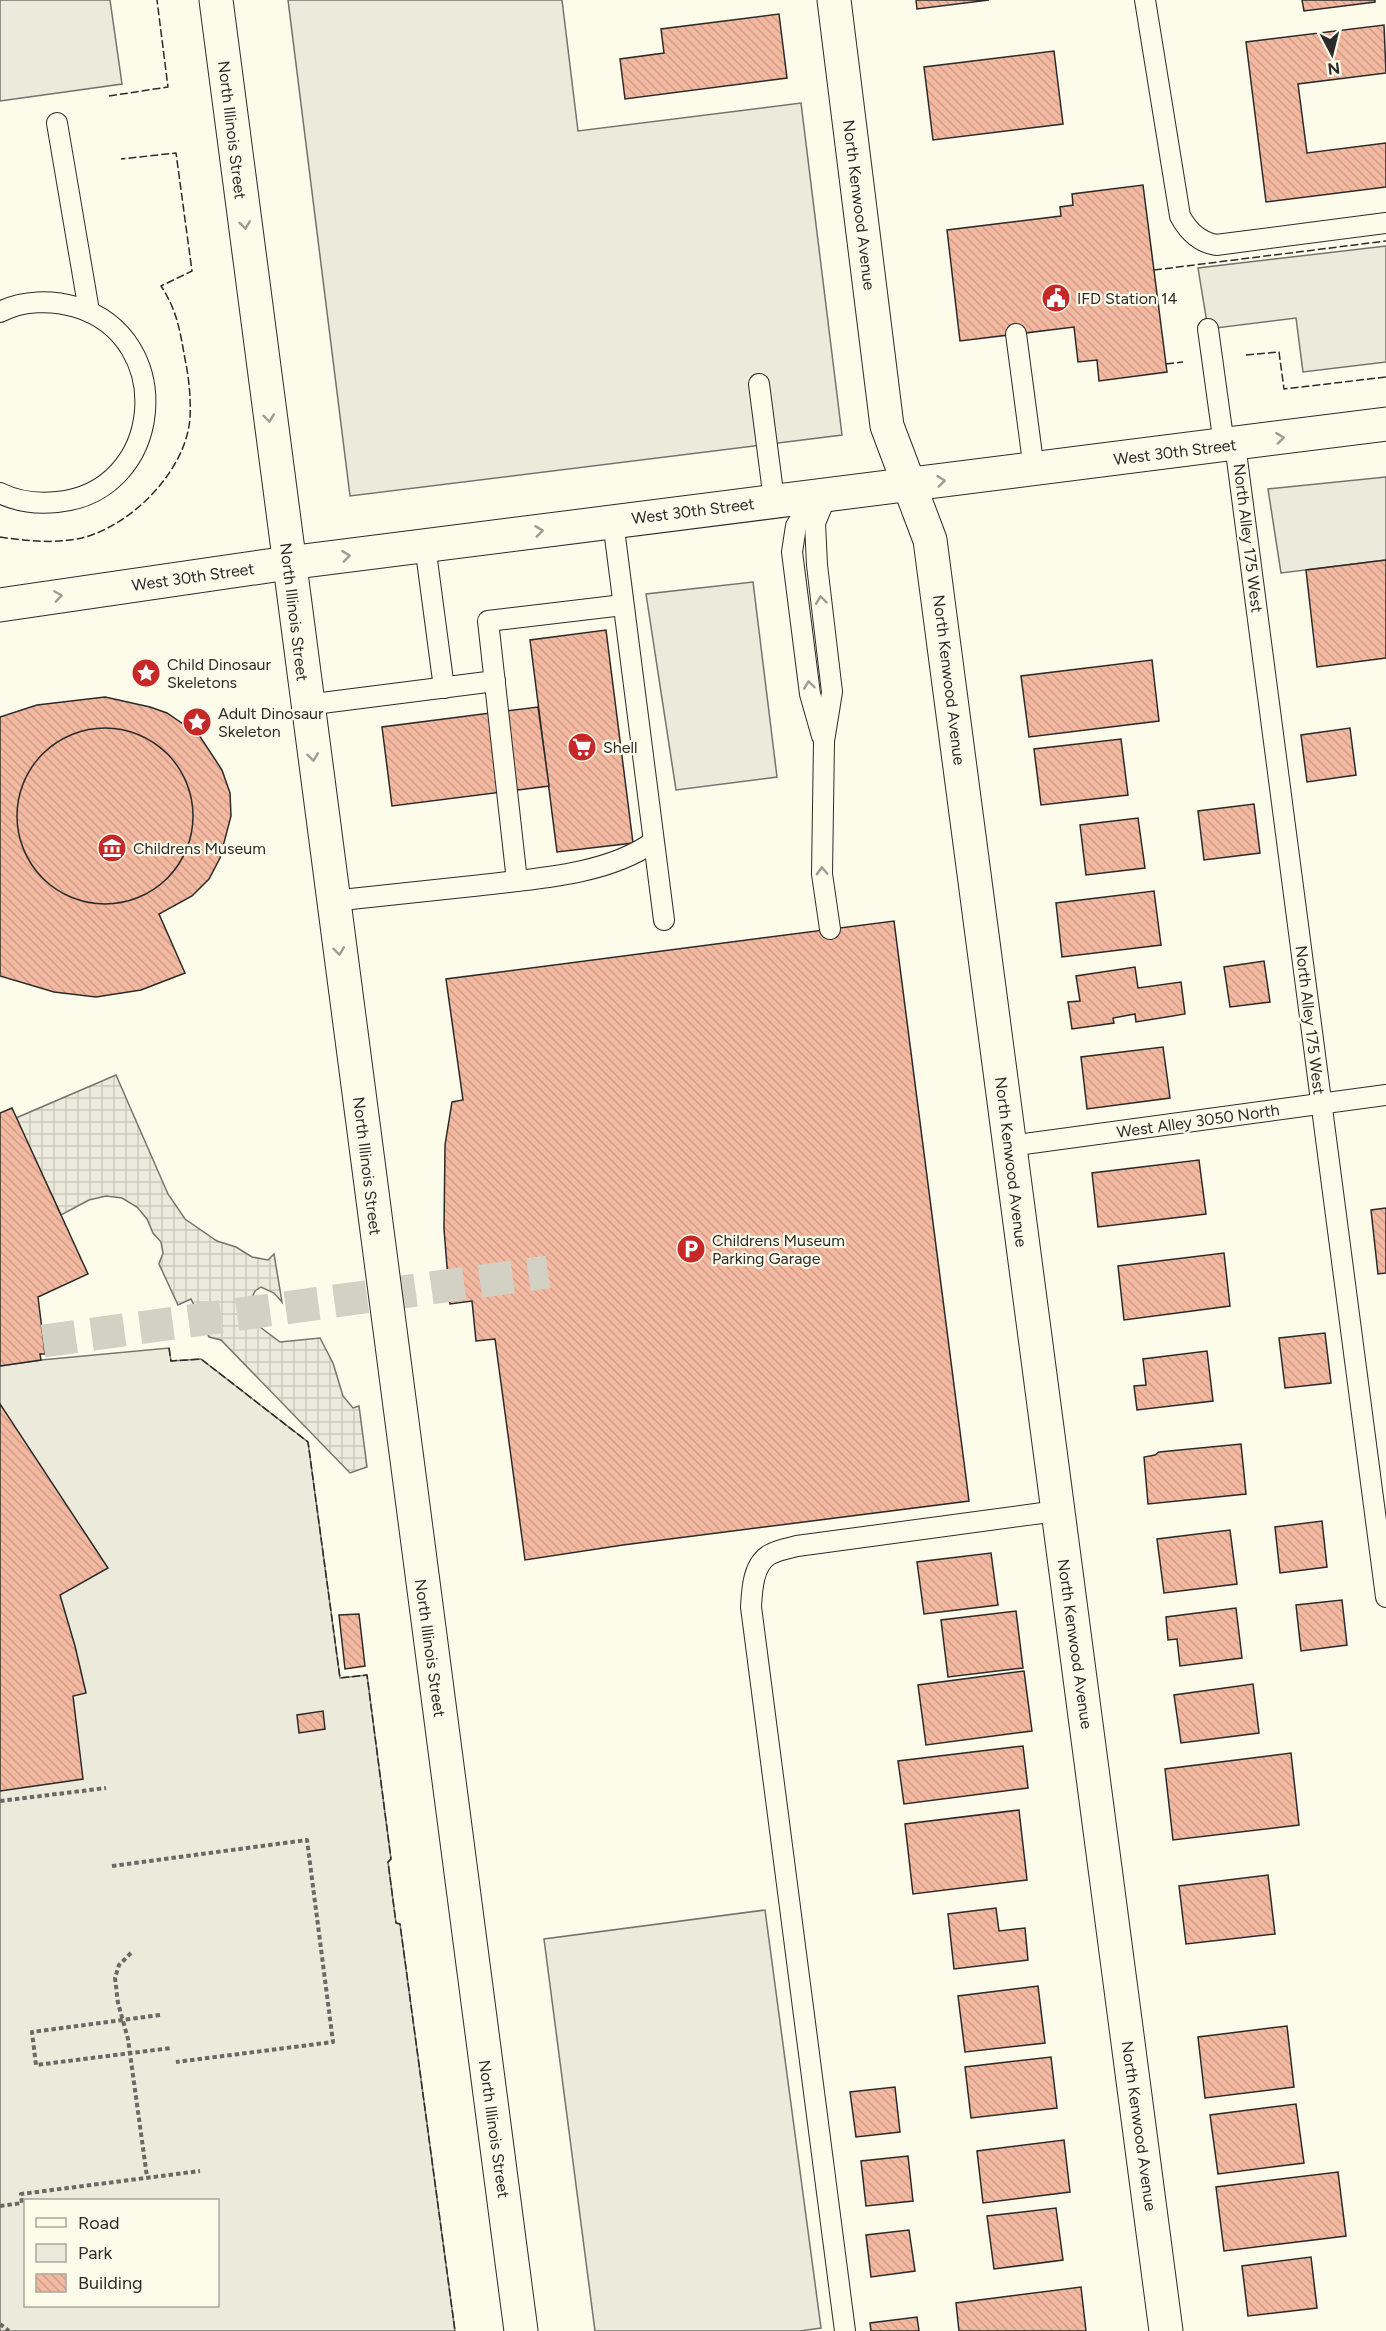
<svg xmlns="http://www.w3.org/2000/svg" width="1386" height="2331" font-family="Figtree,sans-serif">
	<style>
		.green { fill: #ecebdb; stroke: #74746e; stroke-width: 1.5; fill-rule: evenodd }
		.parking { fill: #eceadb; stroke: #74746e; stroke-width: 1.5 }
		.plaza { fill: url(#plaza-grid); stroke: #74746e; stroke-width: 1.5 }
		.building { fill: url(#building-back-hatch); stroke: #2b2b2b; stroke-width: 1.5 }
		.lines { fill: none; stroke-linecap: round; stroke-linejoin: round }
		.street-tunnel { stroke: #d3d1c4; stroke-width: 33; stroke-dasharray: 33 16; stroke-linecap: butt }
		.lane-casing { stroke: #2b2b2b; stroke-width: 22 }
		.street-casing { stroke: #2b2b2b; stroke-width: 35 }
		.secondary-casing { stroke: #2b2b2b; stroke-width: 35 }
		.path { stroke: #6a6964; stroke-width: 4; stroke-dasharray: 4.5 3; stroke-linecap: butt }
		.lane { stroke: #fdfbea; stroke-width: 20 }
		.street { stroke: #fdfbea; stroke-width: 33 }
		.secondary { stroke: #fdfbea; stroke-width: 33 }
		.fence { stroke: #2b2b2b; stroke-width: 1.5; stroke-dasharray: 8 3; stroke-linecap: butt }
		.oneway { stroke: #9e9d94 }
		.labels { text-anchor: middle; dominant-baseline: central; stroke-width: 4.5; stroke-linejoin: round; paint-order: stroke }
		.street-label { font-size: 16px; fill: #2b2b2b; stroke: #fdfbea }
		.poi-label { font-size: 16px; fill: #2b2b2b; stroke: #fdfbea; text-anchor: start }
	</style>
	<defs>
		<pattern id="plaza-grid" width="8" height="8" patternUnits="userSpaceOnUse" patternTransform="scale(1.5)"><rect width="8" height="8" fill="#eceadb"/><path d="M0 4h8M4 0v8" fill="none" stroke="#cbc9bc"/></pattern>
		<pattern id="building-back-hatch" width="6" height="6" patternUnits="userSpaceOnUse" patternTransform="scale(1.5)"><rect width="6" height="6" fill="#f2b8a0"/><path d="M-1 5l2 2M0 0l6 6M5-1l2 2" fill="none" stroke="#d09e8a"/></pattern>
	</defs>
	<rect width="100%" height="100%" fill="#fdfbea"/>
	<!-- green -->
	<path class="green" d="M169 1348 171 1361 201 1359 308 1442 340 1678 367 1675 391 1859 388 1862 396 1923 400 1924 455 2331H0V1366L41 1360ZM26 2200H218V2306H26Z"/>
	<!-- parking -->
	<g class="parking">
		<polygon points="0,0 110,0 122,84 0,101"/>
		<polygon points="288,0 562,0 578,131 801,103 842,435 350,496"/>
		<polygon points="1386,246 1386,362 1303,372 1296,318 1208,329 1198,268"/>
		<polygon points="1386,477 1386,560 1281,573 1268,489"/>
		<polygon points="753,582 777,777 676,790 646,594"/>
		<polygon points="765,1910 821,2328 800,2331 595,2331 544,1939"/>
	</g>
	<!-- plaza -->
	<polygon class="plaza" points="116,1075 168,1194 185,1219 217,1241 236,1247 252,1257 268,1260 274,1254 282,1302 274,1293 261,1287 255,1291 252,1298 251,1307 255,1318 260,1327 280,1342 320,1338 333,1363 343,1396 353,1408 359,1406 367,1467 350,1473 221,1340 209,1337 191,1299 178,1305 159,1264 163,1253 161,1242 153,1233 147,1219 137,1207 122,1198 106,1196 89,1200 61,1215 16,1118"/>
	<!-- building -->
	<g class="building">
		<polygon points="916,0 989,0 917,9"/>
		<polygon points="1302,0 1375,0 1375,2 1304,11"/>
		<polygon points="779,14 787,78 625,99 620,59 664,53 661,29"/>
		<polygon points="1384,25 1386,73 1298,84 1307,153 1386,143 1386,187 1266,202 1246,42"/>
		<polygon points="1054,51 1063,124 933,140 924,67"/>
		<polygon points="1143,185 1167,372 1099,381 1097,360 1078,362 1074,327 960,341 947,230 1061,216 1060,207 1073,205 1072,194"/>
		<polygon points="1386,560 1386,658 1317,667 1306,570"/>
		<polygon points="606,630 633,843 557,852 530,640"/>
		<polygon points="1152,660 1159,721 1029,737 1021,676"/>
		<polygon points="105,697 150,707 167,713 199,735 222,770 230,793 231,816 220,858 209,879 192,896 159,914 185,973 141,990 96,997 54,992 0,976 0,717 37,705"/>
		<polygon points="538,707 549,786 392,806 382,727"/>
		<circle cx="105" cy="816" r="88"/>
		<polygon points="1350,728 1356,775 1307,782 1301,735"/>
		<polygon points="1121,739 1128,795 1041,805 1034,749"/>
		<polygon points="1254,804 1260,853 1204,860 1198,811"/>
		<polygon points="1138,818 1145,868 1086,875 1080,825"/>
		<polygon points="1154,891 1161,945 1062,957 1056,903"/>
		<polygon points="894,921 969,1501 623,1545 525,1560 495,1339 476,1341 472,1301 450,1304 444,1229 445,1145 452,1102 463,1100 446,979"/>
		<polygon points="1264,961 1270,1002 1230,1007 1224,967"/>
		<polygon points="1135,967 1138,988 1181,982 1185,1014 1136,1022 1135,1014 1113,1018 1114,1023 1072,1029 1068,1002 1080,1001 1076,976"/>
		<polygon points="1163,1047 1170,1098 1087,1109 1081,1057"/>
		<polygon points="12,1108 88,1274 38,1297 45,1354 40,1354 41,1360 0,1366 0,1113"/>
		<polygon points="1199,1160 1206,1214 1098,1227 1092,1173"/>
		<polygon points="1386,1208 1386,1273 1378,1274 1371,1210"/>
		<polygon points="1224,1253 1230,1306 1124,1320 1118,1266"/>
		<polygon points="1325,1333 1331,1383 1285,1388 1279,1338"/>
		<polygon points="1207,1351 1213,1401 1137,1410 1134,1386 1146,1385 1143,1359"/>
		<polygon points="0,1404 108,1568 60,1595 75,1646 86,1693 73,1696 83,1779 0,1791"/>
		<polygon points="1241,1444 1246,1494 1148,1504 1144,1457 1155,1455 1159,1452"/>
		<polygon points="1322,1521 1327,1567 1280,1573 1275,1527"/>
		<polygon points="1230,1530 1237,1584 1164,1593 1157,1539"/>
		<polygon points="991,1553 998,1605 924,1614 917,1562"/>
		<polygon points="1342,1600 1347,1645 1301,1651 1296,1605"/>
		<polygon points="1236,1608 1242,1658 1180,1666 1177,1639 1168,1640 1166,1617"/>
		<polygon points="1016,1611 1023,1668 948,1677 941,1620"/>
		<polygon points="359,1614 365,1666 345,1669 339,1615"/>
		<polygon points="1024,1671 1032,1731 926,1745 918,1685"/>
		<polygon points="1253,1684 1259,1733 1181,1743 1174,1695"/>
		<polygon points="323,1711 325,1729 299,1733 297,1715"/>
		<polygon points="1023,1746 1028,1788 904,1804 898,1761"/>
		<polygon points="1291,1753 1299,1825 1173,1840 1165,1769"/>
		<polygon points="1019,1810 1027,1880 913,1894 905,1824"/>
		<polygon points="1268,1875 1275,1934 1186,1944 1179,1886"/>
		<polygon points="996,1908 999,1931 1025,1928 1028,1960 954,1969 948,1914"/>
		<polygon points="1038,1986 1045,2043 965,2052 958,1996"/>
		<polygon points="1287,2026 1294,2087 1205,2098 1198,2037"/>
		<polygon points="1051,2057 1057,2108 971,2118 965,2067"/>
		<polygon points="895,2087 900,2132 856,2137 850,2092"/>
		<polygon points="1296,2104 1304,2163 1218,2174 1210,2115"/>
		<polygon points="1064,2140 1070,2192 983,2203 977,2151"/>
		<polygon points="908,2156 913,2201 866,2206 861,2161"/>
		<polygon points="1338,2172 1346,2236 1224,2251 1216,2187"/>
		<polygon points="1056,2208 1063,2260 994,2269 987,2216"/>
		<polygon points="909,2230 915,2271 871,2277 866,2235"/>
		<polygon points="1311,2257 1317,2308 1248,2316 1242,2266"/>
		<polygon points="1081,2287 1086,2331 959,2331 956,2303"/>
		<polygon points="917,2317 919,2331 871,2331 870,2323"/>
	</g>
	<g class="lines">
		<!-- street-tunnel -->
		<polyline class="street-tunnel" points="43,1341 548,1272"/>
		<!-- lane casing -->
		<g class="lane-casing">
			<g id="lane">
				<path d="M1145 0 1180 216C1188 231 1199 242 1216 245L1386 223"/>
				<polyline points="57,123 89,311"/>
				<path d="M0 312C23 300 52 300 76 307 178 338 164 492 57 502 38 504 18 502 0 493"/>
				<polyline points="1208,329 1224,445"/>
				<polyline points="1016,334 1034,470"/>
				<polyline points="759,384 774,500"/>
				<polyline points="1235,444 1386,1597"/>
				<polyline points="827,494 815,523 817,565 832,692 824,741 822,874 830,929"/>
				<polyline points="613,521 664,920"/>
				<polyline points="425,545 444,688"/>
				<polyline points="306,705 495,681"/>
				<polyline points="822,736 810,694 792,552 796,526 806,510 823,498"/>
				<polyline points="517,881 488,621 623,605"/>
				<path d="M332 901C379 896 426 891 473 886 530 879 606 876 653 842"/>
				<polyline points="1009,1146 1386,1095"/>
				<path d="M845 2331 751 1607C752 1589 753 1565 769 1555 777 1550 789 1548 797 1546L1057 1511"/>
			</g>
		</g>
		<!-- street casing -->
		<g class="street-casing">
			<polyline id="street" points="834,0 887,426 930,540 1166,2331"/>
		</g>
		<!-- secondary casing -->
		<g class="secondary-casing">
			<g id="secondary">
				<polyline points="216,0 521,2331"/>
				<polyline points="0,605 288,563 1386,424"/>
			</g>
		</g>
		<!-- path -->
		<g class="path">
			<polyline points="0,1801 106,1788"/>
			<polyline points="112,1866 307,1840 333,2042 176,2062"/>
			<polyline points="131,1953 119,1965 115,1978 118,2003 128,2039 147,2177"/>
			<polyline points="160,2015 32,2032 36,2065 171,2048"/>
			<polyline points="0,2206 22,2203 21,2194 200,2171"/>
			<polyline points="0,2324 9,2331"/>
		</g>
		<!-- lane -->
		<use href="#lane" class="lane"/>
		<!-- street -->
		<use href="#street" class="street"/>
		<!-- secondary -->
		<use href="#secondary" class="secondary"/>
		<!-- fence -->
		<g class="fence">
			<polyline points="109,96 168,87 157,0"/>
			<polyline points="1154,270 1386,241"/>
			<polyline points="1246,355 1279,352 1284,389 1386,377"/>
			<polyline points="1166,364 1183,362"/>
			<path d="M0 537C26 541 56 544 82 538 132 525 186 471 190 418 191 399 189 378 185 359 180 331 177 310 161 286L192 271 176 153 121 159"/>
			<polyline points="169,1348 171,1361 201,1359 308,1442 340,1678 367,1675 391,1859 388,1862 396,1923 400,1924 455,2331"/>
		</g>
	</g>
	<!-- one-way arrows -->
	<defs><path id="oneway-chevron" d="M-2-3.5L2.5 0L-2 3.5" fill="none" stroke-width="1.6" stroke-linecap="round" stroke-linejoin="round" transform="scale(1.5)"/></defs>
	<g class="oneway">
		<use href="#oneway-chevron" transform="translate(245 225) rotate(83)"/>
		<use href="#oneway-chevron" transform="translate(269 418) rotate(83)"/>
		<use href="#oneway-chevron" transform="translate(1280 438) rotate(-7)"/>
		<use href="#oneway-chevron" transform="translate(941 481) rotate(-7)"/>
		<use href="#oneway-chevron" transform="translate(539 531) rotate(-7)"/>
		<use href="#oneway-chevron" transform="translate(346 556) rotate(-7)"/>
		<use href="#oneway-chevron" transform="translate(58 596) rotate(-8)"/>
		<use href="#oneway-chevron" transform="translate(821 600) rotate(-97)"/>
		<use href="#oneway-chevron" transform="translate(809 685) rotate(-98)"/>
		<use href="#oneway-chevron" transform="translate(313 757) rotate(83)"/>
		<use href="#oneway-chevron" transform="translate(822 871) rotate(-92)"/>
		<use href="#oneway-chevron" transform="translate(339 951) rotate(83)"/>
	</g>
	<!-- icons -->
	<defs>
		<g id="civic-disc" transform="scale(1.5)"><circle r="9.5" fill="#c62828" stroke="#fdfbea"/><path d="M-.6-6.5H3V-4.5H.6V-3L4-1V1h2V6H-6V1h2V-1L-.6-3ZM-1.2 2.5V6h2.4V2.5Z" fill="#fff"/></g>
		<g id="sight-disc" transform="scale(1.5)"><circle r="9.5" fill="#c62828" stroke="#fdfbea"/><path d="M0-6L1.8-2.2L6-1.7L2.9 1.2L3.7 5.4L0 3.3L-3.7 5.4L-2.9 1.2L-6-1.7L-1.8-2.2Z" fill="#fff"/></g>
		<g id="supermarket-disc" transform="scale(1.5)"><circle r="9.5" fill="#c62828" stroke="#fdfbea"/><path d="M-6-5.5h2.5l.6 2H6L4.5 2H-2.5L-4.4-4H-6ZM-1.5 3.2a1.3 1.3 0 1 0 .1 0ZM3 3.2a1.3 1.3 0 1 0 .1 0Z" fill="#fff"/></g>
		<g id="museum-disc" transform="scale(1.5)"><circle r="9.5" fill="#c62828" stroke="#fdfbea"/><path d="M0-6L6-3V-2H-6V-3ZM-5-1h2V3h-2ZM-1-1h2V3h-2ZM3-1h2V3H3ZM-6 4H6V6H-6Z" fill="#fff"/></g>
		<g id="parking-disc" transform="scale(1.5)"><circle r="9.5" fill="#c62828" stroke="#fdfbea"/><path d="M-3.5-5.5H1a3.5 3.5 0 0 1 0 7H-1V5.5H-3.5ZM-1-3.4V-.6H.8a1.4 1.4 0 0 0 0-2.8Z" fill="#fff"/></g>
	</defs>
	<g fill-rule="evenodd">
		<use href="#civic-disc" x="1056" y="298"/>
		<use href="#sight-disc" x="146" y="673"/>
		<use href="#sight-disc" x="197" y="722"/>
		<use href="#supermarket-disc" x="582" y="747"/>
		<use href="#museum-disc" x="112" y="848"/>
		<use href="#parking-disc" x="691" y="1249"/>
	</g>
	<g class="labels">
		<!-- street labels -->
		<g class="street-label">
			<text transform="translate(232 130) rotate(83)">North Illinois Street</text>
			<text transform="translate(859 205) rotate(83)">North Kenwood Avenue</text>
			<text transform="translate(1175 452) rotate(-7)">West 30th Street</text>
			<text transform="translate(693 511) rotate(-7)">West 30th Street</text>
			<text transform="translate(1248 538) rotate(83)">North Alley 175 West</text>
			<text transform="translate(193 577) rotate(-8)">West 30th Street</text>
			<text transform="translate(294 612) rotate(83)">North Illinois Street</text>
			<text transform="translate(949 680) rotate(83)">North Kenwood Avenue</text>
			<text transform="translate(1310 1020) rotate(83)">North Alley 175 West</text>
			<text transform="translate(1198 1121) rotate(-8)">West Alley 3050 North</text>
			<text transform="translate(1011 1162) rotate(83)">North Kenwood Avenue</text>
			<text transform="translate(367 1166) rotate(83)">North Illinois Street</text>
			<text transform="translate(1075 1644) rotate(82)">North Kenwood Avenue</text>
			<text transform="translate(430 1648) rotate(82)">North Illinois Street</text>
			<text transform="translate(1139 2126) rotate(82)">North Kenwood Avenue</text>
			<text transform="translate(494 2129) rotate(82)">North Illinois Street</text>
		</g>
		<!-- poi labels -->
		<g class="poi-label">
			<text x="1077" y="298">IFD Station 14</text>
			<text x="167" y="664">Child Dinosaur<tspan x="167" dy="18">Skeletons</tspan></text>
			<text x="218" y="713">Adult Dinosaur<tspan x="218" dy="18">Skeleton</tspan></text>
			<text x="603" y="747">Shell</text>
			<text x="133" y="848">Childrens Museum</text>
			<text x="712" y="1240">Childrens Museum<tspan x="712" dy="18">Parking Garage</tspan></text>
		</g>
	</g>
	<!-- legend -->
	<rect x="24" y="2199" width="195" height="108" fill="#fdfbea" stroke="#a9a89e" stroke-width="1.5"/>
	<rect x="36" y="2218" width="30" height="9" fill="#fdfbea" stroke="#a9a89e" stroke-width="1.5"/>
	<text x="78" y="2229" font-size="18" fill="#2b2b2b">Road</text>
	<rect x="36" y="2244" width="30" height="18" fill="#ecebdb" stroke="#a9a89e" stroke-width="1.5"/>
	<text x="78" y="2259" font-size="18" fill="#2b2b2b">Park</text>
	<rect x="36" y="2274" width="30" height="18" fill="url(#building-back-hatch)" stroke="#a9a89e" stroke-width="1.5"/>
	<text x="78" y="2289" font-size="18" fill="#2b2b2b">Building</text>
	<!-- north arrow -->
	<g transform="translate(1332 54) rotate(173)" stroke="#fdfbea" stroke-width="4.5" paint-order="stroke">
	<path d="M0-4.5L10 22L0 15L-10 22Z" fill="#2b2b2b"/>
	<text y="-9" font-size="16" font-weight="bold" text-anchor="middle" fill="#2b2b2b">N</text>
	</g>
</svg>
